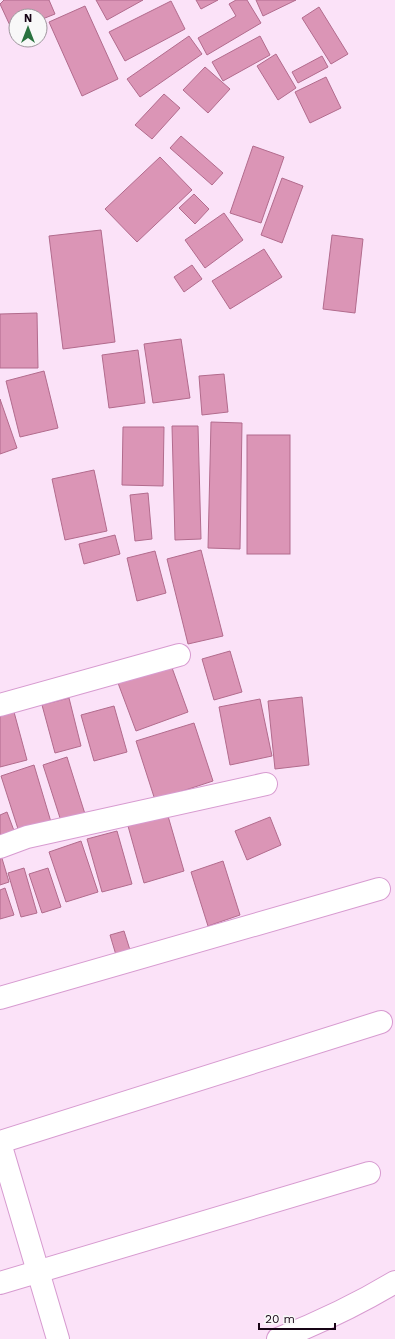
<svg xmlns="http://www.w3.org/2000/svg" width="395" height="1339" font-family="'Work Sans',sans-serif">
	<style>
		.building { fill: #db95b6; stroke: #b26b8d }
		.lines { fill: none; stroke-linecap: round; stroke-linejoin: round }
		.street-casing { stroke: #d79bd0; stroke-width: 24 }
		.street { stroke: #fff; stroke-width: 22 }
	</style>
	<rect width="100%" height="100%" fill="#fbe2f8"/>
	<!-- building -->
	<g class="building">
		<polygon points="4,0 49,0 55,14 40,20 40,16 16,16 16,31 13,32 0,4"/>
		<polygon points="96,0 143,0 107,20"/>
		<polygon points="196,0 218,0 201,9"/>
		<polygon points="236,0 247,0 261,23 207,55 198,38 236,16 229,4"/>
		<polygon points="256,0 296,0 263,16"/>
		<polygon points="171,1 185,29 125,61 109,32"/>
		<polygon points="85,6 118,79 82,96 49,22"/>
		<polygon points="319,7 348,54 331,64 302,18"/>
		<polygon points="189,36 202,54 140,97 127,79"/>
		<polygon points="260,36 270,55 223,81 212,62"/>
		<polygon points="276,54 296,88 278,100 257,66"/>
		<polygon points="322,56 328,67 298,83 292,72"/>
		<polygon points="205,67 230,89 208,113 183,90"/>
		<polygon points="326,77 341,108 310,123 295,92"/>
		<polygon points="164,94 180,108 152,139 135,125"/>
		<polygon points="181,136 223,173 212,185 170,148"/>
		<polygon points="253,146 284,157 261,223 230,213"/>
		<polygon points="160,157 192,190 137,242 105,209"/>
		<polygon points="282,178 303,186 282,243 261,235"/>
		<polygon points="194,194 209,209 195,224 179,208"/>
		<polygon points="224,213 243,240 205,268 185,240"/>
		<polygon points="101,230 115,342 63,349 49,236"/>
		<polygon points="332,235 363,239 355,313 323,309"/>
		<polygon points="264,249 282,277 230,309 212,281"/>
		<polygon points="192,265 202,279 184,292 174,277"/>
		<polygon points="37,313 38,368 0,368 0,314"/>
		<polygon points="181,339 190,398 153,403 144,344"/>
		<polygon points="138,350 145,403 109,408 102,355"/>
		<polygon points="44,371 58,428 20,437 6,381"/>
		<polygon points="224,374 228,412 202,415 199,376"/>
		<polygon points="0,399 17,448 0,454"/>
		<polygon points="211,422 242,423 240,549 208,548"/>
		<polygon points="172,426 198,426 201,539 175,540"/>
		<polygon points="123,427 164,427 163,486 122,485"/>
		<rect x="247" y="435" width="43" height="119"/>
		<polygon points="94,470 107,531 65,540 52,479"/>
		<polygon points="148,493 152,539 135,541 130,495"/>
		<polygon points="115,535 120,554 84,564 79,544"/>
		<polygon points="201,550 223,636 188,644 167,559"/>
		<polygon points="155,551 166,593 137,601 127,558"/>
		<polygon points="230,651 242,692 214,700 202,659"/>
		<polygon points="171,665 188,712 136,731 118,683"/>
		<polygon points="302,697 309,765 275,769 268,701"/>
		<polygon points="69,698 81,746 55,753 42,705"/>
		<polygon points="260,699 272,756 230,765 219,707"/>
		<polygon points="114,706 127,752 94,761 81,715"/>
		<polygon points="14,712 27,760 0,767 0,715"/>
		<polygon points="194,723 213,781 155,800 136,741"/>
		<polygon points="67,757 85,814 61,821 43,765"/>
		<polygon points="34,765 51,822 19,832 1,776"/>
		<polygon points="7,812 16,836 0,842 0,815"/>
		<polygon points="168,816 184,871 144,883 128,826"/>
		<polygon points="270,817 281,845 247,860 235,831"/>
		<polygon points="117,831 132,884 102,892 87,839"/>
		<polygon points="81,841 98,892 66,902 49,852"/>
		<polygon points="1,855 9,882 0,885 0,856"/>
		<polygon points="223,861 240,915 208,926 191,872"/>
		<polygon points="24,868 37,913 21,917 8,873"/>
		<polygon points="48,868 61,907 42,913 29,874"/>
		<polygon points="5,888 14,915 0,919 0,890"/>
		<polygon points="124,931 130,950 116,955 110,935"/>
	</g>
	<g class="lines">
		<!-- street casing -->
		<g class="street-casing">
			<g id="street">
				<polyline points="0,705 179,655"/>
				<polyline points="0,847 27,837 266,784"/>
				<polyline points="0,998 379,889"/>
				<polyline points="0,1142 381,1022"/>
				<polyline points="0,1143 58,1339"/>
				<polyline points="0,1283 369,1173"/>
				<path d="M278 1339C321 1322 355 1306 395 1282"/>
			</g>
		</g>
		<!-- street -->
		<use href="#street" class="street"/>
	</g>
	<!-- north arrow -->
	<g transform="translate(28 28)"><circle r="19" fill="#f8f8f8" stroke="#9e969d"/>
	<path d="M0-3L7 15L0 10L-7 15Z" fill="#29723f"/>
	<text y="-6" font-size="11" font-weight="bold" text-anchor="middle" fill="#170415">N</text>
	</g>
	<!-- scale -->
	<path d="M259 1323v6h76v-6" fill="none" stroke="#170415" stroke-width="2"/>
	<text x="265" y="1323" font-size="12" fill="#170415" stroke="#f8f8f8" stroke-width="3" paint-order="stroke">20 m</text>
</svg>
